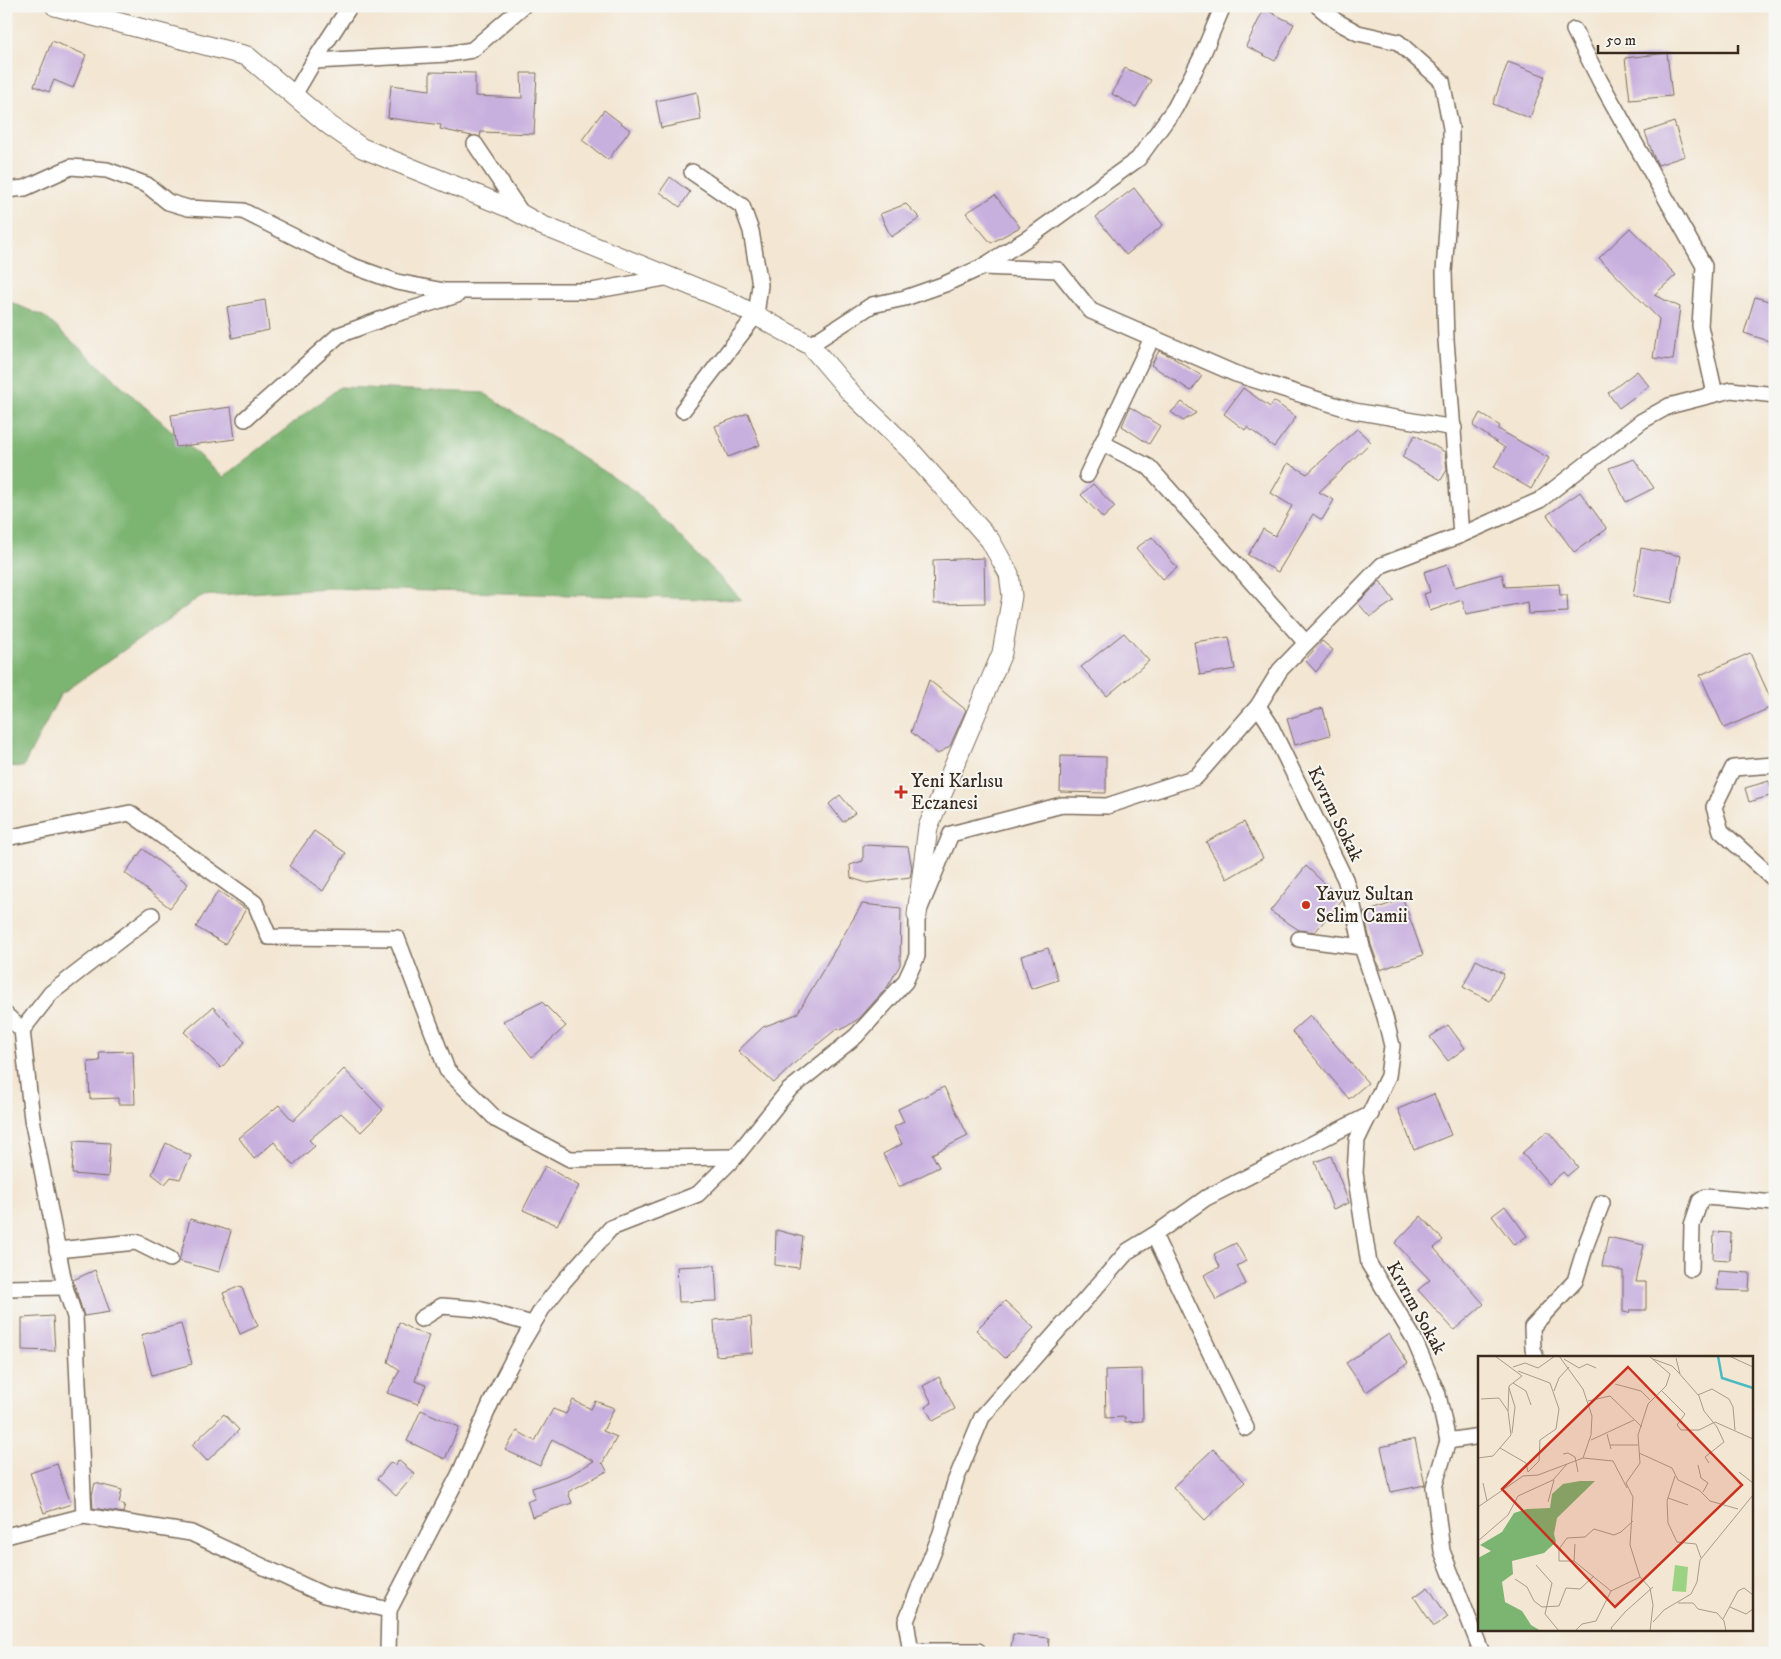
<svg xmlns="http://www.w3.org/2000/svg" width="1781" height="1659" font-family="'IM FELL DW Pica',serif">
	<style>
		.forest { fill: #7cb471; stroke: #5c6f48 }
		.building { fill: #c7afde }
		.lines { fill: none; stroke-linecap: round; stroke-linejoin: round }
		.minor-casing { stroke: #7b6c5d; stroke-width: 18 }
		.tertiary-casing { stroke: #7b6c5d; stroke-width: 21 }
		.minor { stroke: #fff; stroke-width: 15 }
		.tertiary { stroke: #fff; stroke-width: 19 }
		.poi-dot { fill: #c8321e; stroke: #f6f6f2; stroke-width: 2 }
		.labels { text-anchor: middle; dominant-baseline: central; stroke-width: 4; stroke-linejoin: round; paint-order: stroke }
		.poi-label { font-size: 19px; fill: #3b2a1e; stroke: #f6f6f2; text-anchor: start }
		.street-label { font-size: 19px; fill: #3b2a1e; stroke: #f6f6f2 }
		.inset-river { fill: none; stroke: #4cbbc1; stroke-width: 2.5 }
		.inset-road { fill: none; stroke: #a99b8a; stroke-width: 1 }
		.view { fill: #c8321e; fill-opacity: 0.15; stroke: #c8321e; stroke-width: 2.5 }
		.inset-edge { fill: none; stroke: #3b2a1e; stroke-width: 2.5 }
	</style>
	<rect width="100%" height="100%" fill="#f6f6f2"/>
	<filter id="ink" filterUnits="userSpaceOnUse"><feTurbulence type="fractalNoise" baseFrequency=".02" numOctaves="2"/><feDisplacementMap in="SourceGraphic" scale="10" xChannelSelector="R" yChannelSelector="G"/><feConvolveMatrix kernelMatrix="1 2 1 2 8 2 1 2 1" color-interpolation-filters="sRGB"/></filter>
	<filter id="wash" filterUnits="userSpaceOnUse"><feTurbulence type="fractalNoise" baseFrequency=".0096" numOctaves="4" result="noise"/><feDisplacementMap in="SourceGraphic" scale="20" xChannelSelector="R" yChannelSelector="G"/><feGaussianBlur stdDeviation="1.12" result="paint"/><feColorMatrix in="noise" values="0 0 0 0 0 0 0 0 0 0 0 0 0 0 0 0 0 1.4 0 .05"/><feComposite in="paint" operator="in"/></filter>
	<g filter="url(#wash)">
		<rect width="100%" height="100%" fill="#f3e6d2"/>
		<!-- forest -->
		<polygon class="forest" points="6,300 45,317 223,477 340,387 484,393 636,492 742,600 328,588 201,596 60,695 23,767 6,766"/>
		<g id="blocks">
			<!-- building -->
			<g class="building">
				<polygon points="1264,9 1294,24 1275,61 1246,46"/>
				<polygon points="52,41 86,55 73,88 54,80 49,92 34,86"/>
				<polygon points="1667,53 1672,96 1630,100 1625,58"/>
				<polygon points="1508,62 1545,76 1530,118 1493,104"/>
				<polygon points="1125,68 1151,80 1136,107 1112,94"/>
				<polygon points="430,72 475,73 475,96 522,98 521,73 537,73 534,134 481,132 480,137 472,136 440,129 441,125 388,118 391,85 430,90"/>
				<polygon points="697,92 701,120 661,128 656,101"/>
				<polygon points="604,110 630,130 608,160 582,140"/>
				<polygon points="1674,122 1685,156 1658,165 1653,155 1645,132"/>
				<polygon points="670,177 690,192 680,207 660,192"/>
				<polygon points="1134,188 1163,225 1126,255 1096,217"/>
				<polygon points="995,195 1020,227 991,243 966,213"/>
				<polygon points="906,204 920,218 891,237 880,214"/>
				<polygon points="1630,228 1676,275 1654,295 1680,307 1673,360 1653,358 1659,319 1599,258"/>
				<polygon points="1755,297 1775,303 1775,343 1744,333"/>
				<polygon points="265,300 269,330 232,338 227,307"/>
				<polygon points="1159,351 1170,356 1202,376 1191,391 1151,365"/>
				<polygon points="1637,371 1649,386 1619,408 1608,393"/>
				<polygon points="1243,388 1270,407 1274,401 1296,417 1274,447 1247,427 1245,430 1224,414"/>
				<polygon points="1182,402 1196,413 1183,421 1171,412"/>
				<polygon points="231,407 235,439 176,447 171,415"/>
				<polygon points="1130,407 1160,426 1149,444 1122,426"/>
				<polygon points="748,413 760,445 728,457 715,426"/>
				<polygon points="1480,413 1500,426 1498,429 1549,458 1531,489 1494,467 1505,448 1473,426"/>
				<polygon points="1357,429 1371,442 1319,492 1334,500 1322,520 1313,514 1278,572 1248,555 1263,529 1275,536 1292,506 1271,493 1288,463 1307,474"/>
				<polygon points="1415,435 1445,452 1447,470 1441,480 1402,457"/>
				<polygon points="1634,459 1654,488 1626,502 1609,468"/>
				<polygon points="1093,484 1115,507 1103,518 1081,495"/>
				<polygon points="1580,492 1607,529 1574,552 1547,515"/>
				<polygon points="1152,537 1177,568 1163,579 1136,548"/>
				<polygon points="1641,548 1681,556 1672,603 1633,596"/>
				<polygon points="984,558 985,603 934,604 933,560"/>
				<polygon points="1447,564 1455,587 1502,574 1505,587 1559,584 1560,595 1567,595 1568,612 1529,614 1528,602 1466,614 1462,600 1430,611 1424,594 1430,592 1424,572"/>
				<polygon points="1380,581 1394,601 1370,617 1358,603"/>
				<polygon points="1124,633 1149,661 1107,696 1081,667"/>
				<polygon points="1229,637 1235,669 1200,675 1194,642"/>
				<polygon points="1322,641 1333,650 1316,672 1305,660"/>
				<polygon points="1750,653 1774,706 1724,728 1700,675"/>
				<polygon points="929,680 966,710 950,746 938,754 911,732"/>
				<polygon points="1323,708 1330,735 1295,745 1287,719"/>
				<polygon points="1061,756 1106,757 1106,793 1060,792"/>
				<polygon points="1769,781 1773,795 1749,802 1745,788"/>
				<polygon points="840,795 855,813 843,822 829,804"/>
				<polygon points="1244,822 1263,858 1227,879 1206,842"/>
				<polygon points="314,831 346,853 323,891 289,866"/>
				<polygon points="863,845 908,847 912,868 910,877 867,883 851,878 850,865 863,861"/>
				<polygon points="143,849 188,884 170,908 125,873"/>
				<polygon points="1306,866 1342,900 1315,932 1299,930 1270,911"/>
				<polygon points="218,891 246,909 225,944 196,927"/>
				<polygon points="1403,899 1423,955 1380,970 1371,945 1364,913"/>
				<polygon points="862,904 901,908 900,965 888,986 860,1018 841,1030 838,1028 798,1060 774,1083 738,1051 763,1027 797,1014"/>
				<polygon points="1048,948 1058,980 1031,989 1021,956"/>
				<polygon points="1476,960 1504,974 1490,1001 1463,987"/>
				<polygon points="542,1002 566,1026 532,1057 503,1021"/>
				<polygon points="213,1007 245,1042 221,1068 184,1032"/>
				<polygon points="1310,1015 1368,1083 1349,1099 1292,1031"/>
				<polygon points="1448,1025 1465,1048 1448,1061 1430,1037"/>
				<polygon points="133,1051 135,1104 118,1104 118,1098 90,1099 88,1062 100,1061 99,1052"/>
				<polygon points="344,1069 383,1110 361,1132 341,1113 309,1140 315,1146 293,1165 274,1142 254,1159 239,1138 279,1105 293,1121"/>
				<polygon points="944,1087 968,1136 932,1154 939,1167 899,1187 883,1154 902,1144 894,1127 904,1122 898,1109"/>
				<polygon points="1434,1094 1451,1135 1414,1150 1398,1109"/>
				<polygon points="1548,1131 1578,1167 1567,1176 1563,1172 1549,1184 1522,1153"/>
				<polygon points="74,1141 110,1143 108,1177 72,1174"/>
				<polygon points="166,1143 191,1156 180,1179 171,1177 165,1184 152,1174"/>
				<polygon points="1331,1156 1349,1203 1333,1209 1315,1162"/>
				<polygon points="545,1166 579,1186 557,1225 523,1210"/>
				<polygon points="1505,1206 1527,1236 1514,1245 1492,1216"/>
				<polygon points="1421,1216 1443,1240 1434,1248 1484,1304 1454,1330 1418,1290 1430,1280 1395,1243"/>
				<polygon points="190,1219 231,1231 219,1272 179,1261"/>
				<polygon points="776,1230 803,1237 799,1268 775,1265"/>
				<polygon points="1714,1232 1731,1233 1730,1260 1713,1259"/>
				<polygon points="1608,1237 1644,1245 1636,1282 1646,1282 1646,1310 1630,1310 1629,1313 1623,1312 1623,1271 1602,1266"/>
				<polygon points="1236,1243 1246,1261 1237,1266 1246,1284 1216,1300 1204,1275 1220,1267 1214,1254"/>
				<polygon points="715,1265 717,1301 679,1302 677,1267"/>
				<polygon points="95,1270 110,1312 84,1316 73,1280"/>
				<polygon points="1718,1271 1750,1273 1749,1291 1717,1290"/>
				<polygon points="241,1286 258,1326 240,1334 223,1293"/>
				<polygon points="1005,1301 1034,1328 1005,1358 976,1330"/>
				<polygon points="53,1316 55,1351 22,1350 22,1318"/>
				<polygon points="751,1317 753,1353 716,1356 714,1320"/>
				<polygon points="399,1322 414,1331 429,1335 415,1381 426,1385 418,1404 387,1393 400,1370 388,1362"/>
				<polygon points="181,1324 192,1364 152,1375 141,1335"/>
				<polygon points="1389,1334 1408,1363 1366,1392 1346,1363"/>
				<polygon points="1142,1369 1143,1421 1125,1422 1125,1417 1106,1418 1105,1370"/>
				<polygon points="939,1377 955,1409 933,1421 925,1407 932,1403 923,1386"/>
				<polygon points="573,1400 591,1409 595,1401 614,1408 603,1431 617,1437 602,1464 603,1463 607,1471 568,1492 572,1503 532,1517 527,1501 535,1499 532,1488 570,1475 594,1461 552,1439 540,1466 505,1450 517,1431 535,1441 553,1409 566,1414"/>
				<polygon points="421,1410 459,1427 445,1459 407,1441"/>
				<polygon points="224,1414 239,1430 207,1461 192,1445"/>
				<polygon points="1415,1439 1425,1485 1391,1492 1381,1447"/>
				<polygon points="1213,1449 1245,1482 1205,1520 1173,1487"/>
				<polygon points="398,1460 415,1474 396,1496 377,1479 391,1462 396,1466"/>
				<polygon points="57,1464 71,1504 44,1513 30,1473"/>
				<polygon points="95,1483 122,1490 119,1503 125,1505 123,1513 93,1508 92,1495"/>
				<polygon points="1428,1587 1448,1617 1434,1627 1414,1597"/>
				<polygon points="1013,1634 1049,1638 1048,1653 1010,1653"/>
			</g>
		</g>
	</g>
	<g filter="url(#ink)">
		<use href="#blocks" fill-opacity="0" stroke="#7b6c5d" stroke-width="1"/>
		<g class="lines">
			<!-- minor casing -->
			<g class="minor-casing">
				<g id="minor">
					<polyline points="1318,6 1336,21 1358,33 1398,42 1442,81 1451,128 1451,173 1444,272 1446,340 1461,535"/>
					<polyline points="1574,30 1600,81 1704,266 1700,326 1715,394"/>
					<polyline points="314,61 448,54 472,50 523,6"/>
					<polyline points="294,95 314,61 350,6"/>
					<polyline points="475,144 522,214"/>
					<polyline points="6,190 25,188 71,167 107,170 147,185 168,202 188,208 243,211 350,265 397,282 444,291 592,291 670,277"/>
					<polyline points="982,267 1058,270 1091,311 1236,374 1354,411 1454,428"/>
					<polyline points="810,345 872,305 905,298 945,284 982,267 1031,236 1138,159 1175,108 1201,58 1223,6"/>
					<polyline points="683,410 756,315 760,285 751,231 742,206 692,172"/>
					<polyline points="245,419 339,335 396,314 457,295"/>
					<polyline points="1102,443 1149,467 1306,643"/>
					<polyline points="1087,475 1152,338"/>
					<polyline points="1258,706 1269,723 1345,879 1352,901 1362,947 1385,1017 1392,1046 1388,1076 1357,1140 1355,1173 1369,1264 1413,1337 1438,1395 1448,1441 1434,1487 1442,1551 1482,1653"/>
					<polyline points="1775,765 1733,768 1714,807 1721,831 1775,880"/>
					<polyline points="6,838 130,813 255,903 269,937 397,938 447,1070 497,1120 570,1159 735,1157"/>
					<polyline points="1299,939 1362,947"/>
					<polyline points="6,1015 22,1030 32,1119 65,1287 75,1317 84,1516"/>
					<polyline points="22,1030 51,993 152,915"/>
					<polyline points="1154,1235 1246,1428"/>
					<polyline points="57,1250 136,1242 170,1259"/>
					<polyline points="1691,1269 1692,1225 1700,1201 1706,1197 1775,1203"/>
					<polyline points="6,1288 65,1287"/>
					<polyline points="421,1319 442,1306 478,1309 532,1324"/>
					<polyline points="1536,1358 1533,1349 1532,1327 1575,1281 1587,1242 1602,1203"/>
					<polyline points="1448,1441 1480,1436"/>
					<polyline points="6,1536 84,1516 191,1533 324,1595 389,1610"/>
					<polyline points="910,1651 978,1651"/>
					<polyline points="388,1653 389,1610 459,1475 493,1398 520,1346 542,1309 564,1281 611,1228 698,1194 735,1157 788,1091 856,1036 905,982 917,956 917,915 951,834 1062,805 1107,806 1196,777 1258,706 1280,670 1382,565 1461,535 1540,500 1642,421 1669,406 1731,390 1775,395"/>
					<polyline points="911,1653 906,1621 941,1533 955,1482 982,1417 1128,1251 1154,1235 1206,1198 1371,1114"/>
				</g>
			</g>
			<!-- tertiary casing -->
			<g class="tertiary-casing">
				<polyline id="tertiary" points="55,6 247,56 329,125 362,148 512,209 541,225 729,301 810,345 852,394 910,450 990,540 1009,574 1012,596 1002,653 928,827 917,915"/>
			</g>
			<!-- minor -->
			<use href="#minor" class="minor"/>
			<!-- tertiary -->
			<use href="#tertiary" class="tertiary"/>
		</g>
	</g>
	<!-- markers -->
	<g class="poi-dot">
		<path d="M898.5 784.5h5v5h5v5h-5v5h-5v-5h-5v-5h5z"/>
		<circle cx="1306" cy="905" r="5"/>
	</g>
	<g class="labels">
		<!-- poi labels -->
		<g class="poi-label">
			<text x="911" y="781">Yeni Karlısu<tspan x="911" dy="22">Eczanesi</tspan></text>
			<text x="1316" y="894">Yavuz Sultan<tspan x="1316" dy="22">Selim Camii</tspan></text>
		</g>
		<!-- street labels -->
		<g class="street-label">
			<text transform="translate(1335 814) rotate(64)">Kıvrım Sokak</text>
			<text transform="translate(1416 1308) rotate(61)">Kıvrım Sokak</text>
		</g>
	</g>
	<!-- overview -->
	<g transform="translate(1478 1356)">
		<rect width="275" height="275" fill="#f3e6d2"/>
		<path d="M197 209 210 211 208 236 194 235Z" fill="#9bd283"/>
		<path d="M102 125H117L79 162 76 178 78 186 66 197 34 205 35 218 24 226 27 246 44 255 53 269 63 275H0V202L13 195 2 189 24 176 36 157 49 153 72 152 74 138 85 128Z" fill="#7cb471"/>
		<path class="inset-river" d="M240 0 244 22 275 32"/>
		<path class="inset-road" d="M81 0 105 33 114 60 113 79 105 102M171 0 192 18 188 30 170 48 160 79 162 107 148 127 155 141 152 189 162 221 172 232 175 249 172 275M251 0 275 11M198 2 202 18M86 3 101 12 109 8 118 12M175 3 194 10 200 16 221 40 226 55 239 71 246 86 227 101 231 107M35 11 47 7 60 12 77 0M40 15 72 27 81 53 78 73 62 84 61 105 50 116M35 27 48 35 53 49M137 28 163 35 172 44M31 32 37 51 34 77M183 34 207 58 199 69 203 74H221L237 66 275 83M76 35 81 22 91 11M220 39 234 33 251 43 255 51 257 74M3 43 21 42 30 55 31 30 44 20 17 0M110 45 132 40 164 71M129 78 133 93M113 84 156 64M132 89H160M22 92 48 107 50 116M161 97 194 112 200 124 221 134 232 145 260 153M85 98 90 97 97 101 100 116M0 102 15 100 33 79 30 55M220 109 223 122 230 127 225 136M261 116 275 127M197 120 189 145 190 167 199 186 218 188 223 202M5 127 9 145M190 142 210 149M70 146 76 124M0 151 45 120 60 119 105 102 135 105 149 132M0 185 30 159 40 140 75 124 89 108M96 205 97 188M58 209 74 227 67 258 81 275M37 223 49 231 56 245 64 251 81 250 88 232 102 233 116 220M133 235 96 205H81V193L89 182 107 181 116 173 136 179 143 176 155 165M200 247H215L220 253 239 257 246 265 248 275M252 251 268 258 275 253M245 263 260 235 266 232 275 239M175 266 186 254 213 238 219 226 222 204 275 139M97 275 104 268 118 265 133 235 162 221M135 275 133 272 147 256 175 231"/>
		<path class="view" d="M150 11 264 129 137 251 24 133Z"/>
		<rect width="275" height="275" class="inset-edge"/>
	</g>
	<!-- margin -->
	<rect width="1781" height="1659" fill="none" stroke="#f6f6f2" stroke-width="25"/>
	<!-- scale -->
	<path d="M1598 45v8h140v-8" fill="none" stroke="#3b2a1e" stroke-width="2.5"/>
	<text x="1606" y="45" font-size="15" fill="#3b2a1e" stroke="#f6f6f2" stroke-width="4" paint-order="stroke">50 m</text>
</svg>
